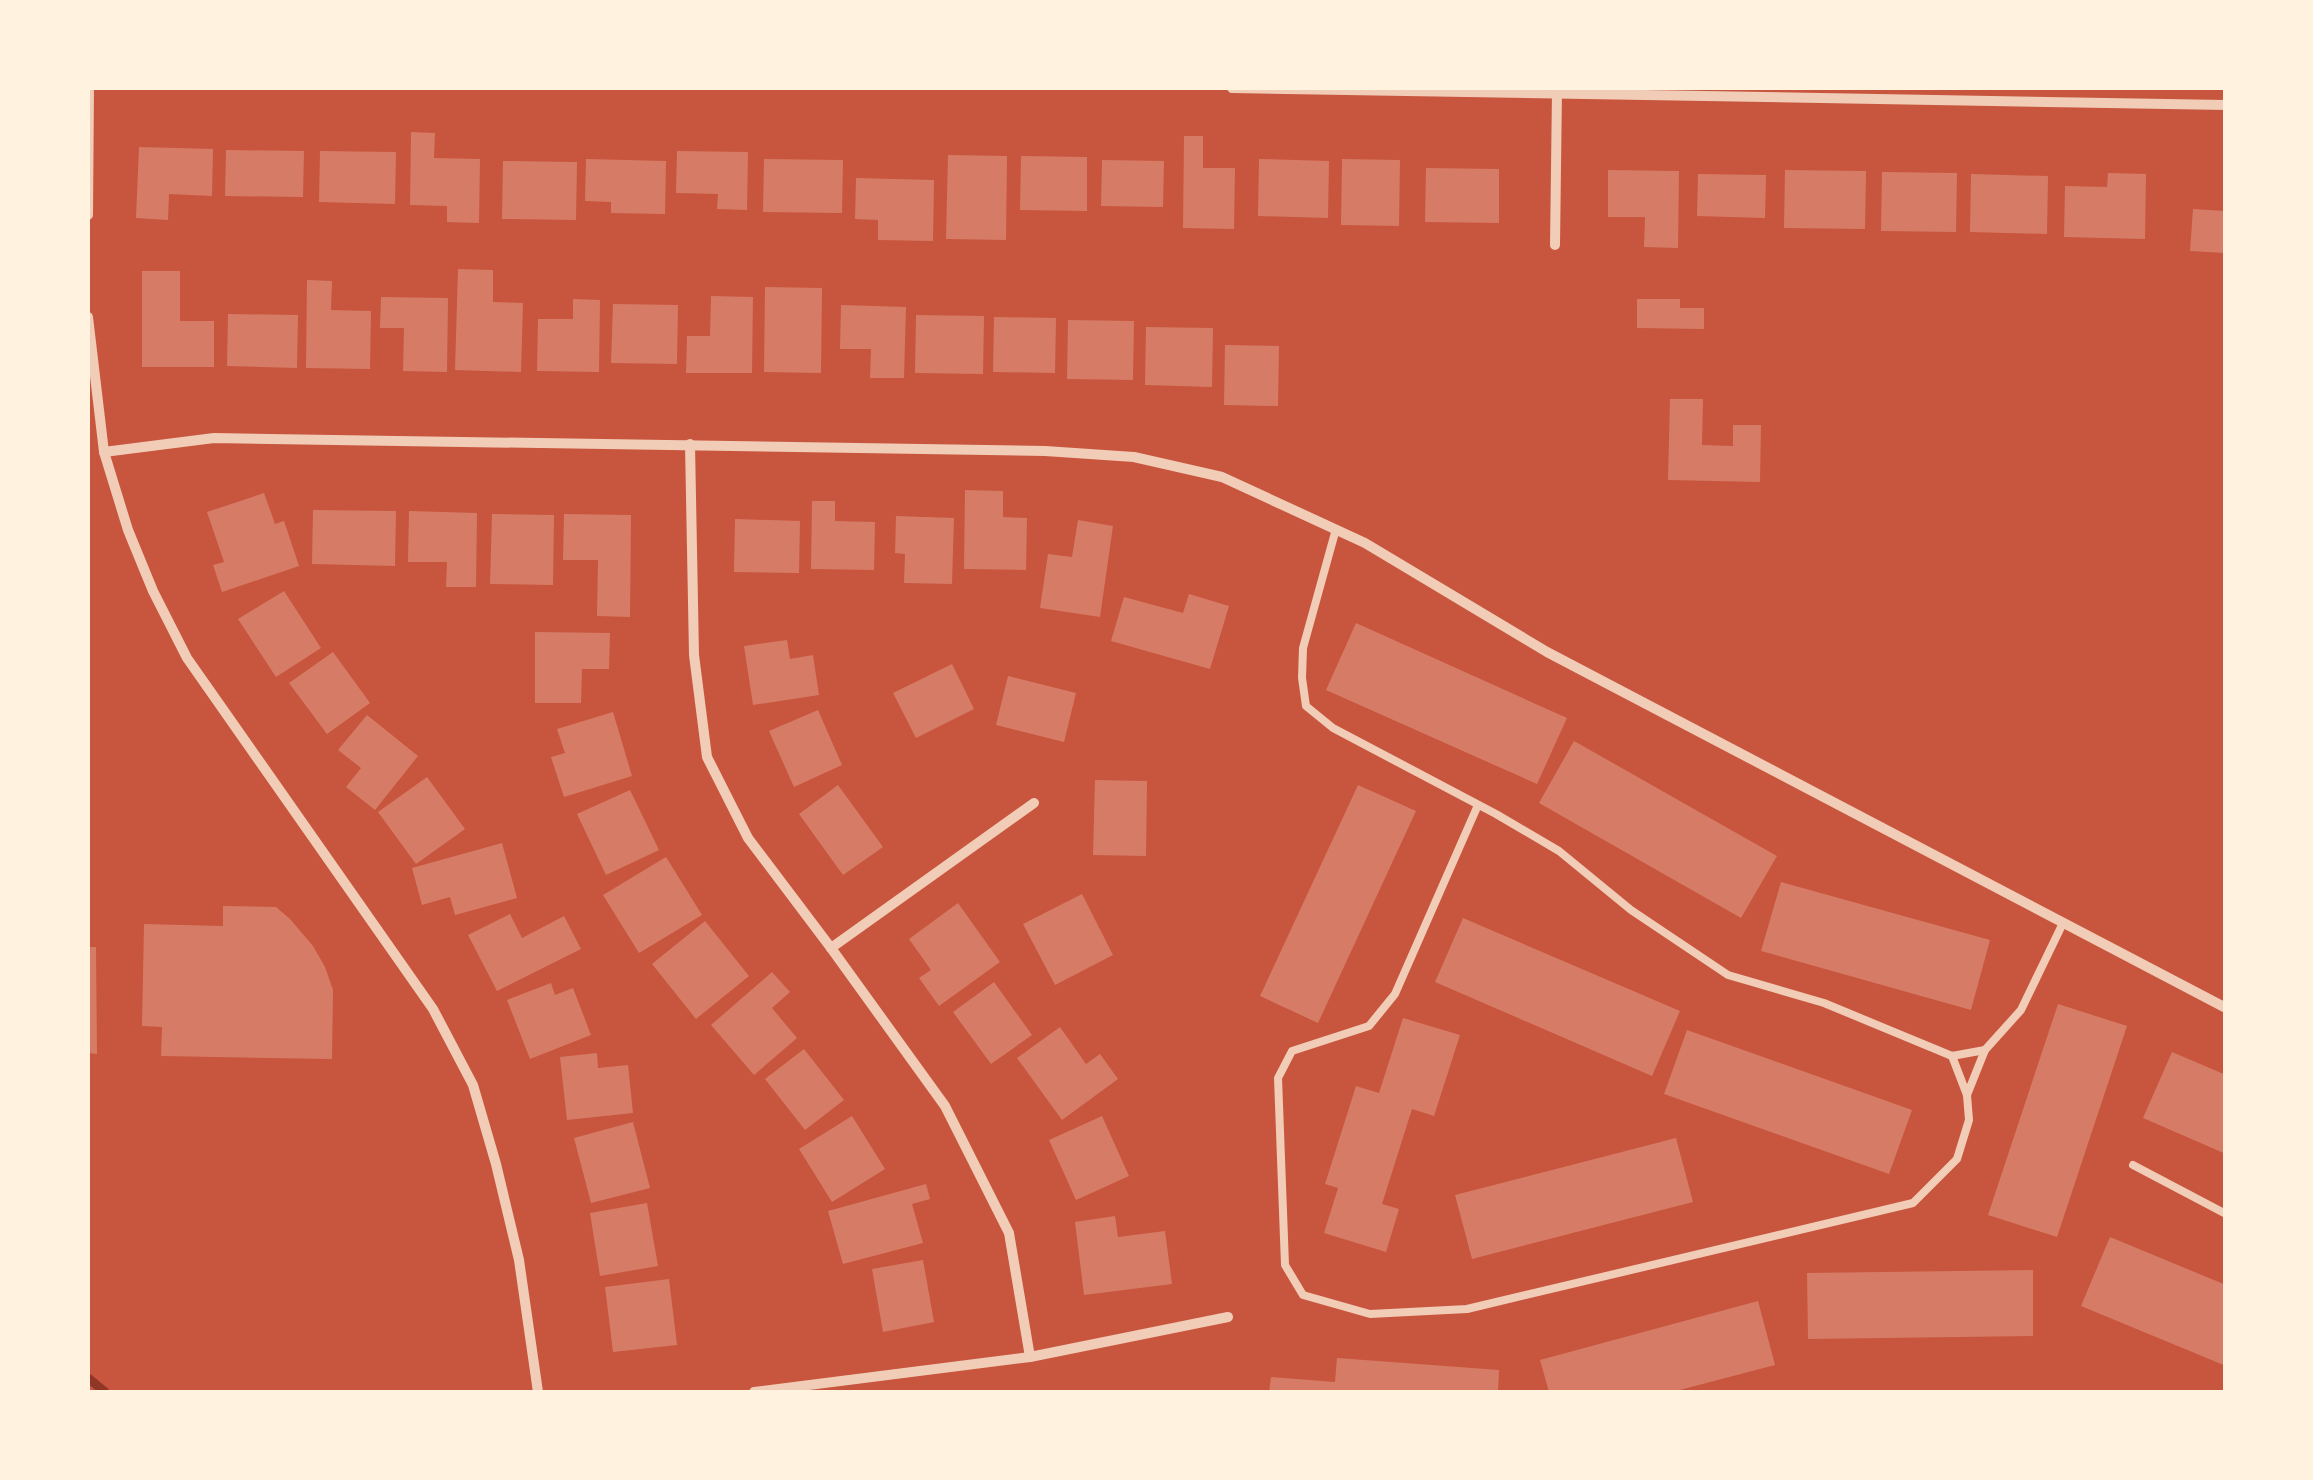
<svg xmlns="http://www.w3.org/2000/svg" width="2313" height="1480" font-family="Commissioner,sans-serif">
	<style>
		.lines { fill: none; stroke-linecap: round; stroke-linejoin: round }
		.stream { stroke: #8f3625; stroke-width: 9 }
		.building { fill: #d67c66 }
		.service { stroke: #f1ccb7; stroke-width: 8 }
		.minor { stroke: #f1ccb7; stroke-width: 10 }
	</style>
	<rect width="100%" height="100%" fill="#c8553d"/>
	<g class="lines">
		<!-- stream -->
		<polyline class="stream" points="88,1378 105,1392"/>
	</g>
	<!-- building -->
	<g class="building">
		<polygon points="411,132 435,133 434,158 480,159 479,223 447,222 447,206 410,205"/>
		<polygon points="1184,136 1203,136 1203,168 1235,168 1234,229 1183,228"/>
		<polygon points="139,147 213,149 212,196 169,194 168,220 136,218"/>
		<polygon points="226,150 304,151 303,197 225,196"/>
		<polygon points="320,151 396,152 395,204 319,202"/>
		<polygon points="677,151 748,152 747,210 717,209 718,194 676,193"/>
		<polygon points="948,155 1007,156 1006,240 946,239"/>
		<polygon points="1021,156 1087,157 1087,211 1020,210"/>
		<polygon points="586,159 666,161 665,214 611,213 611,202 585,201"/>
		<polygon points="764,159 843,160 842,213 763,212"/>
		<polygon points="1259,159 1329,161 1328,218 1258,216"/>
		<polygon points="1342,159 1400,160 1399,226 1341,225"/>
		<polygon points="1102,160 1164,161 1163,207 1101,206"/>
		<polygon points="503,161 577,162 576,220 502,219"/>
		<polygon points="1426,168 1499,169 1499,223 1425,222"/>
		<polygon points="1608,170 1679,171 1678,248 1644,247 1645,217 1608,217"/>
		<polygon points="1785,170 1866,171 1865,229 1784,228"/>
		<polygon points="1882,172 1957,173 1956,232 1881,231"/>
		<polygon points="2108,173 2146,174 2145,239 2064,237 2065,186 2107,187"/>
		<polygon points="1698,174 1766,175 1765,218 1697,216"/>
		<polygon points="1971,174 2048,176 2047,234 1970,232"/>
		<polygon points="856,178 934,180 933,241 878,240 878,220 855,219"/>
		<polygon points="2193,209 2226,211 2225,253 2190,251"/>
		<polygon points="458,269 493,270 493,302 523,303 521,372 455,370"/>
		<polygon points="142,271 180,271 180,321 214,321 214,367 142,367"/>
		<polygon points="307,280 332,281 331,310 371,311 370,369 306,368"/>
		<polygon points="765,287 822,288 821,373 764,372"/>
		<polygon points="711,296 753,297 752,373 686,373 687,336 710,336"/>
		<polygon points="381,297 448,298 447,372 403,371 404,328 380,328"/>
		<polygon points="573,299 600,300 599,372 537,371 538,319 573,319"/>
		<polygon points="1637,299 1680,299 1680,308 1704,308 1704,329 1637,328"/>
		<polygon points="613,304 678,305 677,364 611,363"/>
		<polygon points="841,305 906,307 904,378 870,378 871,349 840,349"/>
		<polygon points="228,314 298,315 297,368 227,366"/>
		<polygon points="916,315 984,316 983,374 915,373"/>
		<polygon points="994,317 1056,318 1055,373 993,372"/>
		<polygon points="1068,320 1134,321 1133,380 1067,379"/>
		<polygon points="1146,327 1213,328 1212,387 1145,385"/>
		<polygon points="1225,345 1279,346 1278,406 1224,405"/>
		<polygon points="1670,399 1703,399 1702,445 1733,446 1733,425 1761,425 1760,482 1668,480"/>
		<polygon points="965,490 1003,491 1003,517 1027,518 1026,570 964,569"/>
		<polygon points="264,493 275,524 284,521 299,566 222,592 213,565 224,562 207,512"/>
		<polygon points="812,501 835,501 835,521 875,522 874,570 811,569"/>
		<polygon points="313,510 396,511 395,566 312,564"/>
		<polygon points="409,511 477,513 476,587 446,587 447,562 408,562"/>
		<polygon points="492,514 554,515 553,585 490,584"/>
		<polygon points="564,514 631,515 630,617 597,616 598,560 563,560"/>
		<polygon points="896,516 954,518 952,584 904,583 905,554 895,553"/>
		<polygon points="735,519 800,521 799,573 734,572"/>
		<polygon points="1078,520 1113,526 1100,617 1040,608 1048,554 1072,557"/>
		<polygon points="284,591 321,648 276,677 238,619"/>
		<polygon points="1189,594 1229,606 1210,669 1111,641 1124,597 1183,613"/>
		<polygon points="1356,623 1567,718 1537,784 1326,690"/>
		<polygon points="535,632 610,633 609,669 582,669 581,703 535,703"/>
		<polygon points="787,640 790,659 813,655 819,695 753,705 744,646"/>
		<polygon points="333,652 370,703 327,734 289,683"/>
		<polygon points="952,664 974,709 916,738 893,693"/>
		<polygon points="1008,676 1076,693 1064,742 996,725"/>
		<polygon points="818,710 842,765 794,787 769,731"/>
		<polygon points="613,712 632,776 564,797 551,757 565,753 557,729"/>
		<polygon points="367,715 418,756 375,810 346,787 361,768 338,750"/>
		<polygon points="1574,741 1777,856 1741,918 1539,803"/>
		<polygon points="427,777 465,829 416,864 378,812"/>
		<polygon points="1095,780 1147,781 1146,856 1093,855"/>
		<polygon points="838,785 883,847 843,875 799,814"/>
		<polygon points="1358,785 1416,811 1318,1023 1260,996"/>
		<polygon points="630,790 659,850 606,875 577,814"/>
		<polygon points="502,843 517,898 455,915 450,897 422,905 412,868"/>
		<polygon points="666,857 702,915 639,953 603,895"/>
		<polygon points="1781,882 1990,940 1971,1010 1761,951"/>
		<polygon points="1082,894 1113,955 1055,985 1023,924"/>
		<polygon points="958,903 1000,962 939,1006 919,978 931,970 909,939"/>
		<polygon points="223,906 276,907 290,919 313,946 325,967 333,990 332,1059 161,1056 162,1027 142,1026 144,924 223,926"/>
		<polygon points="510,914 522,938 564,916 581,949 497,991 468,935"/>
		<polygon points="1463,918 1680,1011 1652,1076 1435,982"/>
		<polygon points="705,921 749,976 696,1019 652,964"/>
		<polygon points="88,947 96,947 97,1054 88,1053"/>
		<polygon points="772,972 790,992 772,1008 797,1038 754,1075 711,1025"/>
		<polygon points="994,982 1032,1035 991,1064 953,1012"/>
		<polygon points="551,983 555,995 573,988 591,1035 530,1059 507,1000"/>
		<polygon points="2058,1004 2127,1026 2057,1237 1988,1215"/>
		<polygon points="1403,1018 1460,1035 1434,1116 1412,1109 1382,1204 1399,1209 1386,1252 1324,1233 1338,1188 1325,1184 1356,1086 1379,1093"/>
		<polygon points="1060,1027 1086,1064 1100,1054 1118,1079 1062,1120 1017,1058"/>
		<polygon points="1687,1030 1912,1110 1889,1174 1664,1094"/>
		<polygon points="804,1049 844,1100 805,1130 765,1079"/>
		<polygon points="2172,1052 2226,1075 2226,1154 2143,1118"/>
		<polygon points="597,1053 598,1068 628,1065 633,1113 567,1120 560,1057"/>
		<polygon points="852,1116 885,1169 832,1202 799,1149"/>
		<polygon points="1102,1116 1129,1176 1076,1200 1049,1140"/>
		<polygon points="633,1122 650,1188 591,1203 574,1138"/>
		<polygon points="1676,1138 1693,1202 1472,1259 1455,1195"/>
		<polygon points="926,1184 930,1199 912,1204 923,1243 843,1264 828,1211"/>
		<polygon points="647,1203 658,1266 600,1276 590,1213"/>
		<polygon points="1115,1216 1118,1237 1165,1231 1172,1284 1084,1295 1075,1222"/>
		<polygon points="2110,1237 2226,1285 2226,1366 2081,1306"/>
		<polygon points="923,1260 934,1322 883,1332 872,1269"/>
		<polygon points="2033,1270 2033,1336 1808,1339 1807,1273"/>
		<polygon points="669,1279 677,1345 613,1352 605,1287"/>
		<polygon points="1758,1301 1775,1365 1672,1392 1549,1392 1540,1360"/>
		<polygon points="1337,1358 1499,1370 1498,1392 1269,1392 1271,1377 1335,1382"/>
	</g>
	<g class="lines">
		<!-- service -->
		<g class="service">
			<polyline points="1336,529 1303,648 1302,678 1306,706 1333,728 1496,814 1559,851 1631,910 1728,975 1824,1003 1952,1056 1985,1050 2021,1010 2063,923"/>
			<polyline points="1478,805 1395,994 1369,1026 1292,1051 1278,1078 1285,1265 1303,1295 1370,1314 1467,1309 1913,1203 1957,1159 1969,1120 1967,1095 1952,1056"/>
			<polyline points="1967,1095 1985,1050"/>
			<polyline points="2133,1165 2226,1214"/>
		</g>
		<!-- minor -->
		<g class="minor">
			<polyline points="1232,88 2226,105"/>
			<polyline points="88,215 89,88"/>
			<polyline points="1555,245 1557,91"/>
			<polyline points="88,317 104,452 128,530 153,591 187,658 433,1009 473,1085 496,1164 519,1260 538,1392"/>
			<polyline points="690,444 694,655 707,757 748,838 831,948 945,1106 1009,1233 1030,1357"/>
			<polyline points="104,452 214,438 1045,451 1134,457 1222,477 1365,543 1547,652 2226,1008"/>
			<polyline points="831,948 1034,803"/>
			<polyline points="754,1392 1030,1357 1228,1317"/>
		</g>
	</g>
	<!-- border -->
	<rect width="2313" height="1480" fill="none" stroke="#fff3e0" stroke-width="180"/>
</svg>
